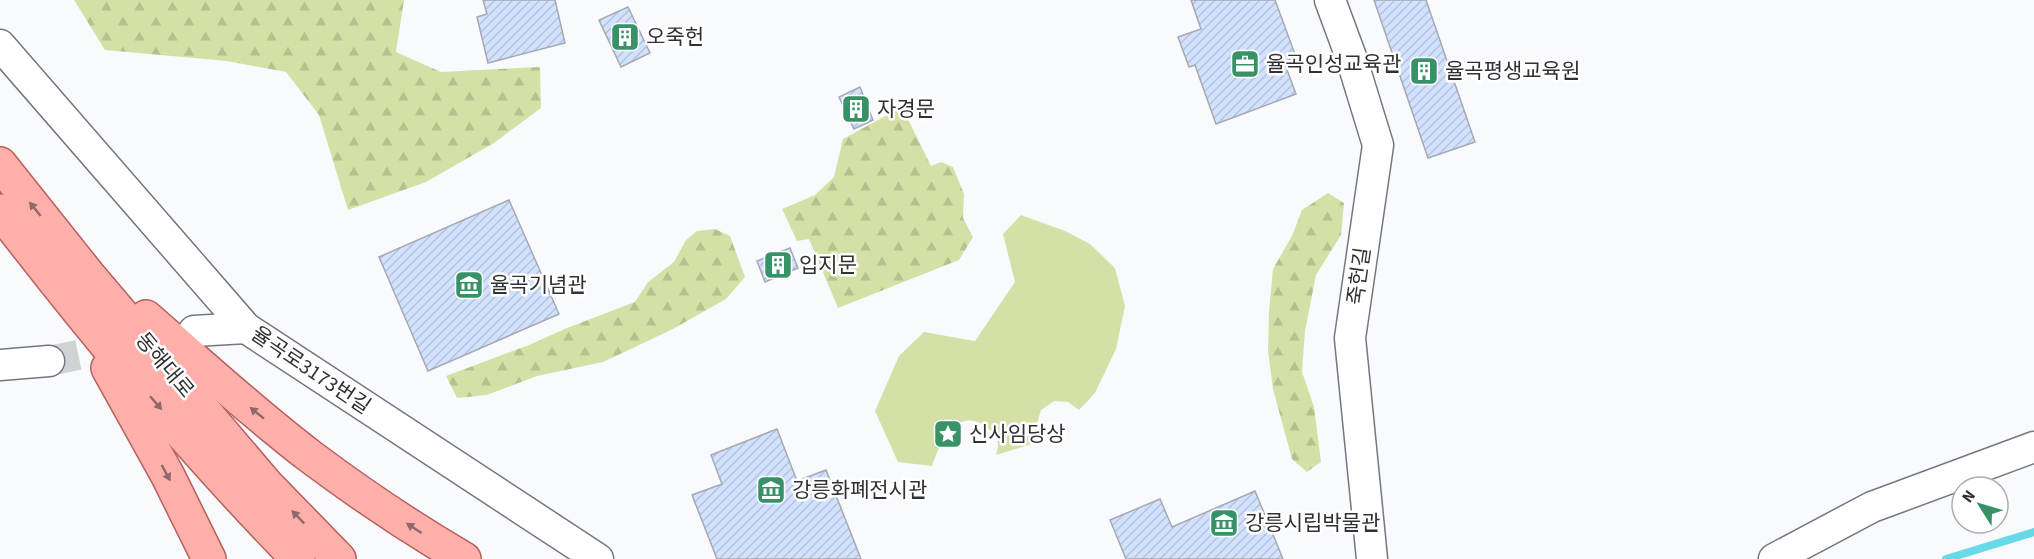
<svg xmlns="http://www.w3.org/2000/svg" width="2034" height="559" font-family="'Source Sans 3','Noto Sans KR',sans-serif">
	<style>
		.green { fill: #d3e1a6 }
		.forest { fill: url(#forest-firs) }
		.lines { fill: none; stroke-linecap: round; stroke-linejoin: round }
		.stream { stroke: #68dae7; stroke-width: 8 }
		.building { fill: url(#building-hatch); stroke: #a5a9b0; stroke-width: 1.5 }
		.minor-tunnel { stroke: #d1d2d6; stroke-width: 30; stroke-dasharray: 30 15; stroke-linecap: butt }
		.minor-casing { stroke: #73777e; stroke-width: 33 }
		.primary-casing { stroke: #b6605c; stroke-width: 36 }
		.minor { stroke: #fff; stroke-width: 30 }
		.primary { stroke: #feafaa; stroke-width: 33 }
		.oneway { fill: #8c6a69 }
		.labels { text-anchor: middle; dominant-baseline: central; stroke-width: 5; stroke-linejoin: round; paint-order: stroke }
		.poi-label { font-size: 21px; fill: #2f3134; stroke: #fff; text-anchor: start }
		.street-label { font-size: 21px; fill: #2f3134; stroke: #fff }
	</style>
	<defs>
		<pattern id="forest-firs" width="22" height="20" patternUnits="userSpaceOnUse" patternTransform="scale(1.5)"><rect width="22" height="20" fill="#d3e1a6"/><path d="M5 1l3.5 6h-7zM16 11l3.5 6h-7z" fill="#b5c290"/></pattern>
		<pattern id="building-hatch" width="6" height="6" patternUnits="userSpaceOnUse" patternTransform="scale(1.5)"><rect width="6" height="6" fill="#d2e2fe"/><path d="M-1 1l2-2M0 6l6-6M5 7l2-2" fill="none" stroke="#b5c2da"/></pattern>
	</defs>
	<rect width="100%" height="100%" fill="#f9fafe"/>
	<!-- green -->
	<path class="green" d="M1021 215 1065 231 1090 244 1115 268 1125 306 1116 349 1095 393 1079 410 1068 402 1054 401 1041 410 1036 427 1042 441 996 455 998 446 997 436C992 432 987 427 982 424 954 409 939 445 932 466L898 462 875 411 899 356 924 332 975 341 1015 282 1003 234Z"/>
	<!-- forest -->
	<g class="forest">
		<polygon points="74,0 404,0 396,52 441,72 540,67 541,108 494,143 426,182 348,210 319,115 286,72 227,61 105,50"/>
		<polygon points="902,107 931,166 941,162 953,167 964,194 963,218 973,237 959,260 838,308 809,239 797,241 782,209 815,195 834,177 843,139"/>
		<polygon points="1328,193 1344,203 1341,235 1316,275 1305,331 1302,372 1314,407 1321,462 1307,472 1292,459 1273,389 1268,351 1269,311 1273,269 1292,236 1302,210"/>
		<polygon points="715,229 730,236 745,277 726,299 671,330 603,362 537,376 487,395 457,398 446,376 529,345 567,328 635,302 648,282 674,262 686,240 697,231"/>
	</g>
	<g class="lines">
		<!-- stream -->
		<polyline class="stream" points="1946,559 2034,532"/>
	</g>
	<!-- building -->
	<g class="building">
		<polygon points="483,0 555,0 565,43 488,63 477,17 487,14"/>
		<polygon points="1191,0 1275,0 1296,57 1284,62 1296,94 1216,124 1195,65 1189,67 1178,37 1201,29"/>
		<polygon points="1374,0 1426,0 1475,142 1428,158"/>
		<polygon points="628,7 650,53 621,67 599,20"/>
		<polygon points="860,87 873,120 854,129 839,97"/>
		<polygon points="509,200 559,314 428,371 379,257"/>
		<polygon points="790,248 798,268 765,282 757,261"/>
		<polygon points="777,429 797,481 826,470 861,559 717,559 692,495 722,484 711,455"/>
		<polygon points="1255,491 1283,559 1126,559 1110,520 1160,499 1172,527"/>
	</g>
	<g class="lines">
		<!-- minor-tunnel -->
		<polyline class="minor-tunnel" points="49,361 131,344"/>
		<!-- minor casing -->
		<g class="minor-casing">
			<g id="minor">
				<polyline points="1330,0 1351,57 1378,145 1350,338 1372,559"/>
				<polyline points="0,45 246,328 598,559"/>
				<polyline points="194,331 246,328"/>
				<polyline points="0,365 49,361"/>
				<polyline points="1774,559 1872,507 2034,447"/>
			</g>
		</g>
		<!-- primary casing -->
		<g class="primary-casing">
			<g id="primary">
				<polyline points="0,164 90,277 266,484 339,559"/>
				<path d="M0 211C93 332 191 450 298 559"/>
				<path d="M146 317C200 364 253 413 311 457 359 493 411 528 464 559"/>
				<polyline points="108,368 168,476 209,559"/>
			</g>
		</g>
		<!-- minor -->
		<use href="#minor" class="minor"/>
		<!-- primary -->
		<use href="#primary" class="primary"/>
	</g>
	<!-- one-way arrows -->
	<defs><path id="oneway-solid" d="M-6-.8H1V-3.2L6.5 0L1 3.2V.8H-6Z" transform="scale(1.5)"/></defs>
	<g class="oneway">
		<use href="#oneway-solid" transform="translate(35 209) rotate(-129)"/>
		<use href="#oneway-solid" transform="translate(156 403) rotate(49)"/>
		<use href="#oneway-solid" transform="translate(257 413) rotate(-141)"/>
		<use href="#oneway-solid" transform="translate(166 473) rotate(62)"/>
		<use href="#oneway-solid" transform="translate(298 517) rotate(-134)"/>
		<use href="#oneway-solid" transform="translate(414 528) rotate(-147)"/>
	</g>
	<!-- icons -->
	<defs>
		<g id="building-square" transform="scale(1.5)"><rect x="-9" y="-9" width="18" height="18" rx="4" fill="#399267" stroke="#fff"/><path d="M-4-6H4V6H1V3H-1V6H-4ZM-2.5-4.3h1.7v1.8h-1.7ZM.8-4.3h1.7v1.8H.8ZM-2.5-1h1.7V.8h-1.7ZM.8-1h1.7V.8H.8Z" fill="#fff"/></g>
		<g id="office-square" transform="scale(1.5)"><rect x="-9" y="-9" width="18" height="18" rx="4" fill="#399267" stroke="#fff"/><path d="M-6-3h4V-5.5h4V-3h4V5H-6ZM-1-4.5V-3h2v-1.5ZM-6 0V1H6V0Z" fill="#fff"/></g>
		<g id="museum-square" transform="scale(1.5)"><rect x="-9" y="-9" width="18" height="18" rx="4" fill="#399267" stroke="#fff"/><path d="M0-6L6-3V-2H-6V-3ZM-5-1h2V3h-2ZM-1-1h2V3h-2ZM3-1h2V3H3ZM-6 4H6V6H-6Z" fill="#fff"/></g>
		<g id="sight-square" transform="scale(1.5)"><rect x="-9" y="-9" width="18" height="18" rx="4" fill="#399267" stroke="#fff"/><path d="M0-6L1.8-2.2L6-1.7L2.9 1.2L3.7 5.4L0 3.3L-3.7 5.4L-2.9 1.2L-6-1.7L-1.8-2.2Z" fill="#fff"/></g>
	</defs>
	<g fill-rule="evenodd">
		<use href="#building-square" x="625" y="37"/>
		<use href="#office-square" x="1245" y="64"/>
		<use href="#building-square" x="1424" y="71"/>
		<use href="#building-square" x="856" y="109"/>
		<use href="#building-square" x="778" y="265"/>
		<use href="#museum-square" x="469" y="285"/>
		<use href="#sight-square" x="948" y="434"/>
		<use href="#museum-square" x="771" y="490"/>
		<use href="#museum-square" x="1224" y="523"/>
	</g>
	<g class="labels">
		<!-- poi labels -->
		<g class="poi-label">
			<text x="646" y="37">오죽헌</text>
			<text x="1266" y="64">율곡인성교육관</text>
			<text x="1445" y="71">율곡평생교육원</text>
			<text x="877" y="109">자경문</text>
			<text x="799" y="265">입지문</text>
			<text x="490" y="285">율곡기념관</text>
			<text x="969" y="434">신사임당상</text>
			<text x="792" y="490">강릉화폐전시관</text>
			<text x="1245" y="523">강릉시립박물관</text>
		</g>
		<!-- street labels -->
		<g class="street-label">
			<text transform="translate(1359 276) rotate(-82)">죽헌길</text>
			<text transform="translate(165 365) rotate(50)">동해대로</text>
			<text transform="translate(311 370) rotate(34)">율곡로3173번길</text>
		</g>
	</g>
	<!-- north arrow -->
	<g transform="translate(1980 505) rotate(307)"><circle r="28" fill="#ffffff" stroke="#acadae" stroke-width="1.5"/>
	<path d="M0-4.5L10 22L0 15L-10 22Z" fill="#399267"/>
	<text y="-9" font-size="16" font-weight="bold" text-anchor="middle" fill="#2f3134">N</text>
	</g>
</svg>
